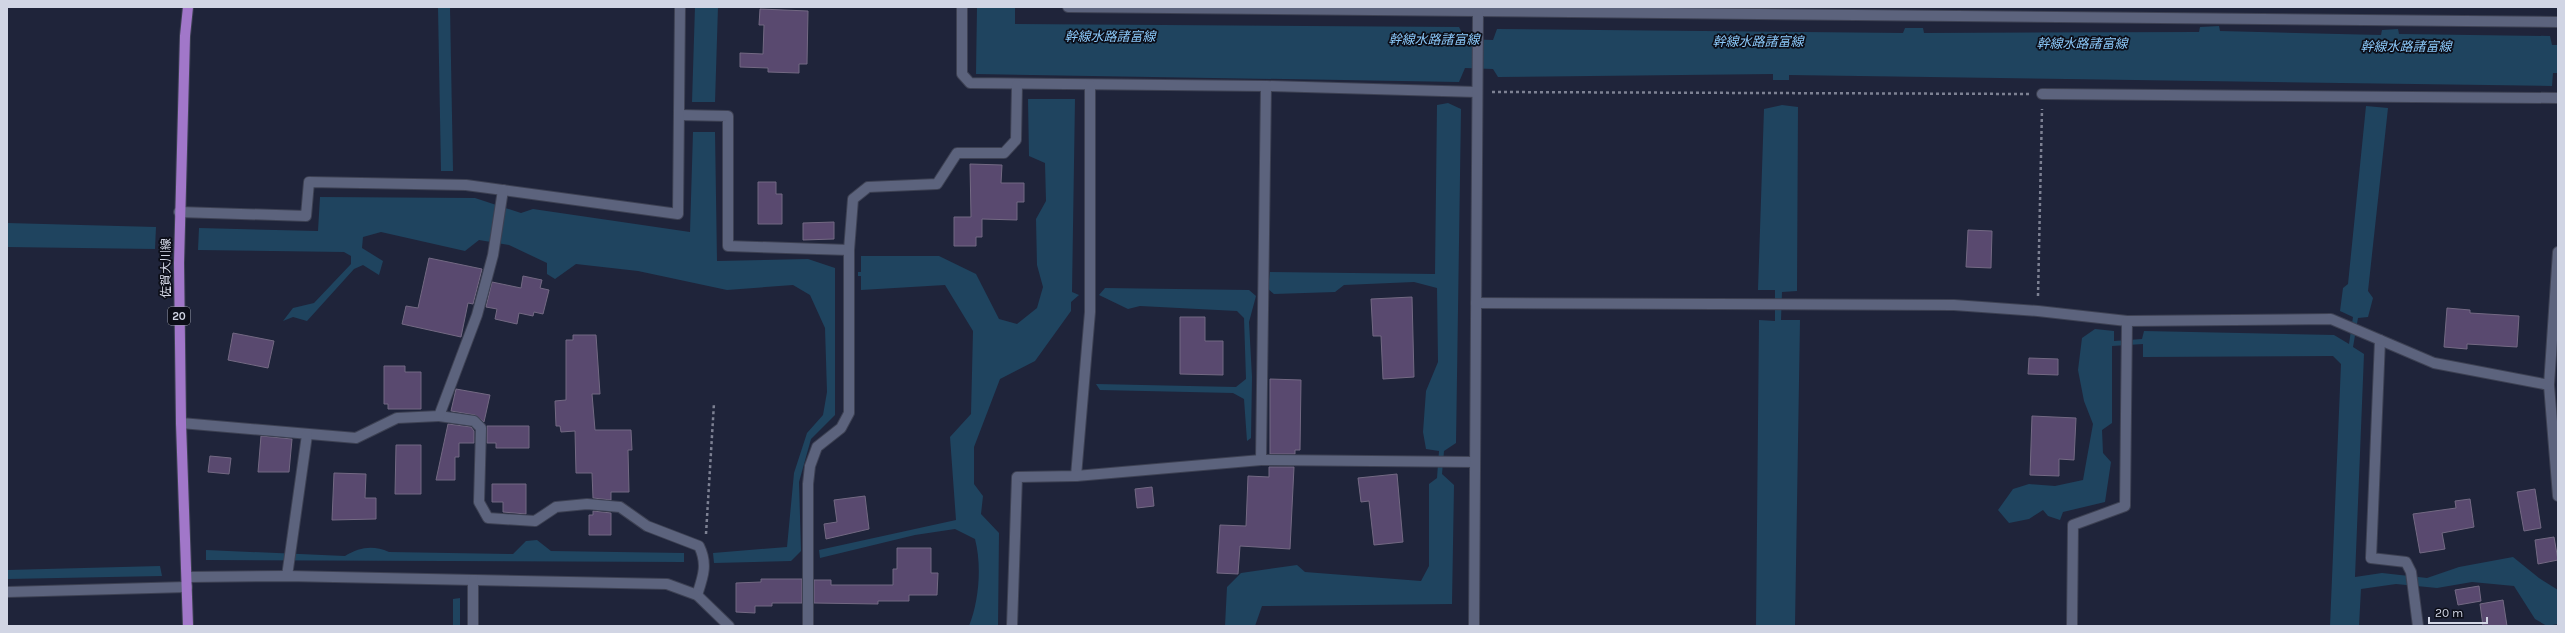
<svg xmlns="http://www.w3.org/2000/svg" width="2565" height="633" font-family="Karla,'Noto Sans JP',sans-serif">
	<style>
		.water { fill: #1f445f }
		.building { fill: #59496f; stroke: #736983 }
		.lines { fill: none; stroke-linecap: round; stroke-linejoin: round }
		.minor-casing { stroke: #3d4153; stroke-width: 12 }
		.primary-casing { stroke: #3d4153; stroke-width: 12 }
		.path { stroke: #7d8193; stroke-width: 2.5; stroke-dasharray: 3 3; stroke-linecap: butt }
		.minor { stroke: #5c637d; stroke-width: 10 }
		.primary { stroke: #a177c9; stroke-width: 10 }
		.labels { text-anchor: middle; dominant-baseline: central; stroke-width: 3.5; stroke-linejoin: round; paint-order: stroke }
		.shield { fill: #0c0e18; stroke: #9699a7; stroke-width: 1 }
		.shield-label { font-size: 11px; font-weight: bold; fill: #d1d5e4 }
		.street-label { font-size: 12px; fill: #d1d5e4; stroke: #0c0e18 }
		.water-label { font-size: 13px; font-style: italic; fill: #8bc8f9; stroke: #0c0e18 }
	</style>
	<rect width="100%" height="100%" fill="#1f243a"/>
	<!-- water -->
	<g class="water">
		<polygon points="438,7 450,7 453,171 441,171"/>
		<polygon points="695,7 718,7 715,102 692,102"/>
		<polygon points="977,7 1015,7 1015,24 1459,27 1465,39 1493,40 1497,29 1903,33 1905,28 1923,28 1924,33 2199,32 2200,27 2219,26 2220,31 2381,35 2382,30 2398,29 2399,34 2550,36 2552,45 2558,45 2558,73 2553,73 2552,86 1789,75 1789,80 1773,80 1773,74 1498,77 1493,69 1465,68 1459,82 976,74"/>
		<path d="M1028 99H1075L1072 292 1079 295 1071 302V311L1035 361 1000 379 974 447V484L983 496 981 514 999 533 998 626H969C979 601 982 566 975 539L955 529 915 535 820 558 819 550 956 520 950 437 971 414 973 331 945 285 861 290V276H858V272H861V256H939L976 274 999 319 1017 324 1037 308 1043 287 1037 265 1036 219 1046 201 1045 163 1029 156Z"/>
		<polygon points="1448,103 1461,109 1456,443 1444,451 1442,474 1454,485 1452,604 1262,606 1255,626 1225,626 1227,587 1241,573 1297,565 1305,572 1421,581 1429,566 1429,484 1437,478 1439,451 1426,449 1423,432 1426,391 1438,362 1437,288 1414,282 1344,285 1335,292 1274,294 1268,289 1270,272 1435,274 1437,105"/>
		<polygon points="1782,105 1798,107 1797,291 1782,292 1781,320 1800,320 1795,626 1756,626 1759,320 1775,321 1775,290 1758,290 1764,109"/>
		<polygon points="2366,106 2388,108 2368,291 2373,298 2368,317 2358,318 2353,347 2364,354 2355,577 2382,573 2427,578 2459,567 2513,557 2539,578 2558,590 2558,624 2547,626 2535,619 2514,586 2472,582 2437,588 2396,584 2361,589 2359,626 2330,626 2341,364 2333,356 2143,357 2143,344 2112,346 2112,423 2102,430 2103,453 2111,462 2105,502 2063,512 2060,520 2048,516 2043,510 2029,519 2009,523 1998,510 2013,489 2029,484 2055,486 2083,480 2093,424 2084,401 2078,370 2082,338 2095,329 2114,331 2114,341 2142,339 2144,331 2334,335 2349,344 2353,317 2340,311 2343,288 2348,284"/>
		<polygon points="693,132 715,132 717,261 808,259 835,268 835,415 811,439 799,482 801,551 791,561 714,563 713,553 787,547 794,473 807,433 823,415 827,392 825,328 810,295 793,285 727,290 638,271 576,264 555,279 547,274 547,263 509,245 479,240 465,251 381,232 363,237 362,248 383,261 379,275 363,265 354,269 307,321 293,317 283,321 293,308 314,303 351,264 351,256 344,252 198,250 199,228 318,231 320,197 475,198 521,213 533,209 690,232"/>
		<polygon points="7,223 156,227 155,249 7,247"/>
		<polygon points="1105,288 1249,290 1256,296 1249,322 1252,377 1251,438 1247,441 1244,399 1233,393 1100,390 1096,384 1236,387 1246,379 1244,318 1237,311 1140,306 1128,309 1099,295"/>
		<path d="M537 540 551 551 684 553V562L206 560V550L345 556C360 547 373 545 389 552L513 554 526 541Z"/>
		<polygon points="160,566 162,576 7,579 7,570"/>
		<polygon points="460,598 460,626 453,626 453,599"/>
	</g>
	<!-- building -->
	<g class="building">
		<polygon points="760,9 808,11 807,64 799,64 799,73 768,72 768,68 740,67 740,53 763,54 764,25 759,25"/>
		<polygon points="970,164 1002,165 1001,183 1024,183 1024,202 1017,202 1017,220 982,219 982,237 976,237 976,246 954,246 954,217 971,217"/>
		<polygon points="758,182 776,182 776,194 782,194 782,224 758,224"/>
		<polygon points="834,222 834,239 803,240 803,223"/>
		<polygon points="1968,230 1992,231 1991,268 1966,267"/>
		<polygon points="429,258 482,269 473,304 468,303 461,337 402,324 406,306 418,308"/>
		<polygon points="523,276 542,280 540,288 549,290 543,314 534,312 533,316 519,313 517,324 495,319 497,309 486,307 492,282 521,288"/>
		<polygon points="1412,297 1414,377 1383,379 1381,336 1373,336 1371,299"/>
		<polygon points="2447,308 2470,310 2470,313 2519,316 2517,347 2467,344 2467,349 2444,347"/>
		<polygon points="1180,317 1205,317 1205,341 1223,341 1223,375 1180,374"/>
		<polygon points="233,333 274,341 268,368 228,360"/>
		<polygon points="573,335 596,335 600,394 592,394 595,430 631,430 632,450 628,450 629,492 611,492 611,500 593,498 592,473 576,473 575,431 561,432 560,426 556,426 555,401 566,400 566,340 573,340"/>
		<polygon points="2029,358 2058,359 2058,375 2028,374"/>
		<polygon points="384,366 405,366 405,372 421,372 421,409 388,409 388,404 384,404"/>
		<polygon points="1270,379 1301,380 1300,450 1295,450 1295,454 1270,454"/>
		<polygon points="456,389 490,395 484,422 475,415 451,411"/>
		<polygon points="2032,416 2076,418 2074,460 2059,459 2059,476 2030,475"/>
		<polygon points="448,424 471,427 474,431 474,443 459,443 459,457 455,457 455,480 436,480"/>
		<polygon points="487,426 529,426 529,448 496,448 496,443 487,443"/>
		<polygon points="261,436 292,439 289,472 258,472"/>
		<polygon points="396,445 421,445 421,494 395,494"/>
		<polygon points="210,456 231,458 229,474 208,472"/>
		<polygon points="1269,467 1294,467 1290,549 1240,546 1238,574 1217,573 1220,525 1246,526 1248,476 1269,477"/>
		<polygon points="334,473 366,474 365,498 376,498 376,519 332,520"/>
		<polygon points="1397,474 1403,542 1374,545 1369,501 1361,502 1358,478"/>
		<polygon points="492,484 526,484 526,514 503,512 503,502 492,502"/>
		<polygon points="1152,487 1154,506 1137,508 1135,489"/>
		<polygon points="2535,489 2541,528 2524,531 2517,492"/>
		<polygon points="865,496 869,529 826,539 824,524 837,522 834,500"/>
		<polygon points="2470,499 2474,527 2442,533 2445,549 2420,553 2413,514 2456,508 2455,501"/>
		<polygon points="593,511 611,513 611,535 589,535 589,515 593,515"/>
		<polygon points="2554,537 2558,560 2538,564 2535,540"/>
		<polygon points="897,548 931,548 931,573 938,573 937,595 909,595 909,601 878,601 878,604 814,603 814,580 831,580 831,585 893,585 893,569 897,569"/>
		<polygon points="761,579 802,579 802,603 772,603 772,606 755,606 755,613 736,612 736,583 761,582"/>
		<polygon points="2479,586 2481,601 2458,605 2455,590"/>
		<polygon points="2503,600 2507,626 2483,626 2480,604"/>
	</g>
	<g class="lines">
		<!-- minor casing -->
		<g class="minor-casing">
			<g id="minor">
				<polyline points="962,7 962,74 970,83 1266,86 1477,92"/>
				<polyline points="1068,7 2558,22"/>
				<polyline points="2042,94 2558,98"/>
				<polyline points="679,115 728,116 728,246 849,250"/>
				<polyline points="179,212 306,216 309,182 466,185 678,214 680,7"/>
				<polyline points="2558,252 2549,385 2558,496"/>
				<polyline points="1476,303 1954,305 2038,311 2127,321"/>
				<polyline points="2380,340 2371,558 2406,562 2411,572 2418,626"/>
				<path d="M439 416 474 421 481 428 479 502 488 518 535 521 556 507 587 504 620 507 647 526 699 546C708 564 703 577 697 595"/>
				<polyline points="181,423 356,438 397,418 439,416 477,315 493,255 503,190"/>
				<polyline points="1261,460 1266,86"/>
				<polyline points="1076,476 1090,312 1090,85"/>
				<polyline points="287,576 307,435"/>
				<polyline points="187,577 287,576 667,584 697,595 729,626"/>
				<polyline points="473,580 473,626"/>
				<polyline points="7,592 187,587"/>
				<polyline points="808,626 808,484 810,466 817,447 841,428 849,413 849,250 853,199 868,187 937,184 957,153 1004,153 1016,140 1017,85"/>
				<polyline points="1012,626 1017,477 1076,476 1261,460 1475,462"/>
				<polyline points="1474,626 1478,12"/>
				<polyline points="2072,626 2073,525 2125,506 2127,321 2331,319 2434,363 2549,385"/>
			</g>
		</g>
		<!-- primary casing -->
		<g class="primary-casing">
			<polyline id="primary" points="188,626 181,423 179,263 185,36 188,7"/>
		</g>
		<!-- path -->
		<g class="path">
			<polyline points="1492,92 2029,94"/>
			<polyline points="2038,296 2042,109"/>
			<polyline points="706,534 714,403"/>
		</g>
		<!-- minor -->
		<use href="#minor" class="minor"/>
		<!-- primary -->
		<use href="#primary" class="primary"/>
	</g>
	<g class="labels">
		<!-- shield labels -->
		<rect class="shield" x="168" y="307" width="22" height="18" rx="3"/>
		<g class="shield-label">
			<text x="179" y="316">20</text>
		</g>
		<!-- street labels -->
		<g class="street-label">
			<text transform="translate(166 268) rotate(-90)">佐賀大川線</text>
		</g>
		<!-- water labels -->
		<g class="water-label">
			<text x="1110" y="36">幹線水路諸富線</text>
			<text x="1434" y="39">幹線水路諸富線</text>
			<text x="1758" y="41">幹線水路諸富線</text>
			<text x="2082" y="43">幹線水路諸富線</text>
			<text x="2406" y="46">幹線水路諸富線</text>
		</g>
	</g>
	<!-- border -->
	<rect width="2565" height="633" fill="none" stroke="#d1d5e4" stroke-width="16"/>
	<!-- scale -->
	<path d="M2429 617v6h58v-6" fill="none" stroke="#d1d5e4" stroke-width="2"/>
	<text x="2435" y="617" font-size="12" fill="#d1d5e4" stroke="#0c0e18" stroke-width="3" paint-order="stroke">20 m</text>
</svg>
